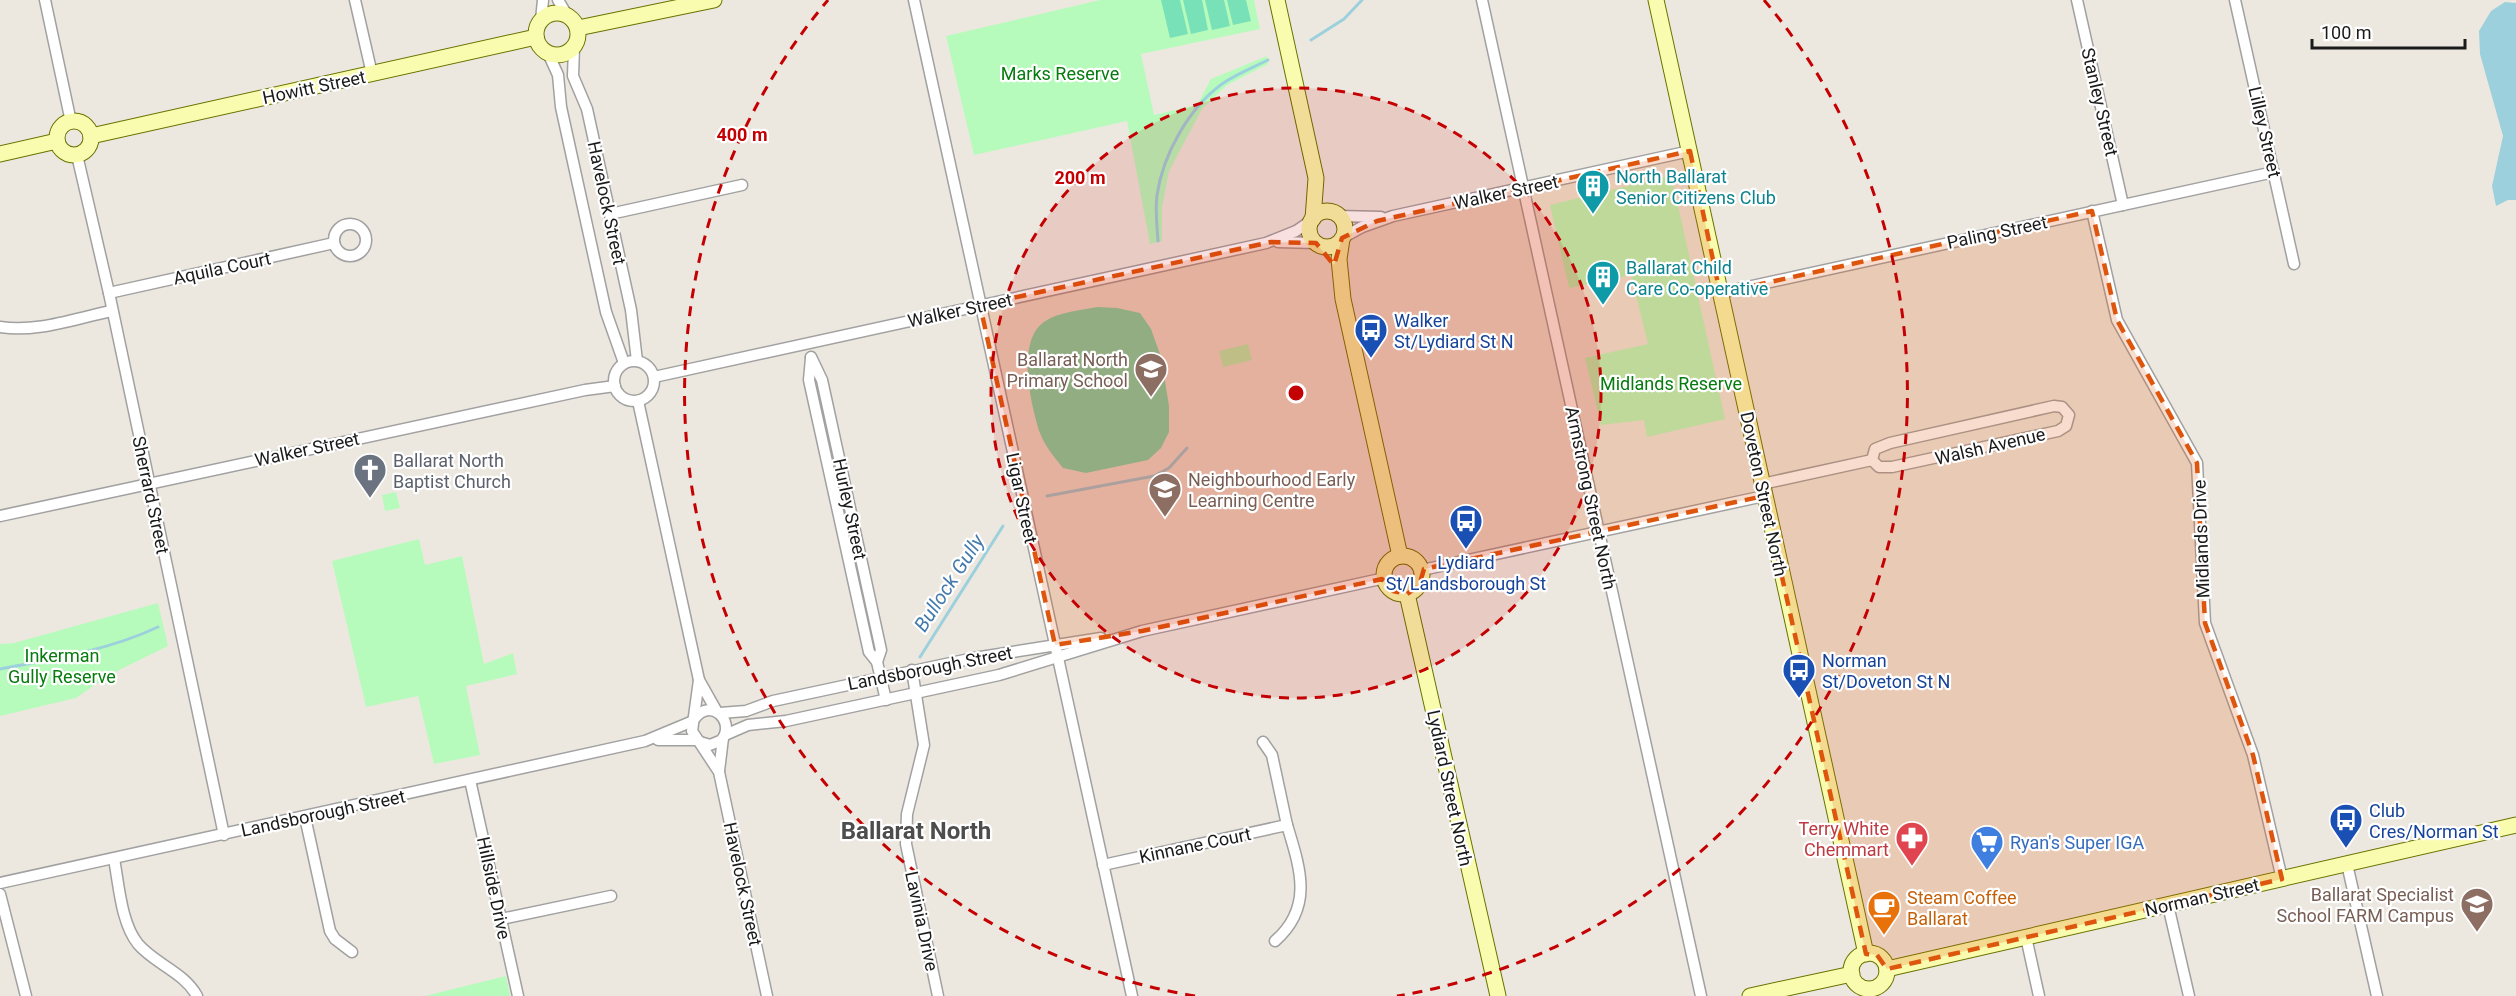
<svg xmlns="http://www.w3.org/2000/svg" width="2516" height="996" font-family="Roboto,sans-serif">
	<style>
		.park { fill: #b7fbbc }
		.pitch { fill: #78e1b7 }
		.water { fill: #9cd0dd }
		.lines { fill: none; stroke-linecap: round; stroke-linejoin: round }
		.stream { stroke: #9cd0dd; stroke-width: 3 }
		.street-casing { stroke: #a1a1a1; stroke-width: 13 }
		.secondary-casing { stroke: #687300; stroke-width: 17 }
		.street { stroke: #fff; stroke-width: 10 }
		.secondary { stroke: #f9fcae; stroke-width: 15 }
		.marked { fill: #de560d; fill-opacity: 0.2; stroke: #de560d; stroke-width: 4.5; stroke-dasharray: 12 8; stroke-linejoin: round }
		.ring { fill: none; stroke: #c50003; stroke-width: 3; stroke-dasharray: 10 8 }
		.labels { text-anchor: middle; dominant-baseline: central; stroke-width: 4.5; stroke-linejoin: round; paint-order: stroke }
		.park-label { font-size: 18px; fill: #067b0e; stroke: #fff }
		.street-label { font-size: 18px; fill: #1a1a1a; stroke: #fff }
		.culture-label { font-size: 18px; fill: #0d838f; stroke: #fff; text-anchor: start }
		.transit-label { font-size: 18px; fill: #164399; stroke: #fff; text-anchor: start }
		.education-label { font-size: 18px; fill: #785e54; stroke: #fff; text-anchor: end }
		.worship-label { font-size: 18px; fill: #5b616d; stroke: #fff; text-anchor: start }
		.health-label { font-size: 18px; fill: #be3a42; stroke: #fff; text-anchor: end }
		.shop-label { font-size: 18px; fill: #366cbe; stroke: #fff; text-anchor: start }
		.food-label { font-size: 18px; fill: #c56008; stroke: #fff; text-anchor: start }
		.water-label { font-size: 20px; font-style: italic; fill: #447aad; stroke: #fff }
		.district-label { font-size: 24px; font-weight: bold; fill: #4d4d4d; stroke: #fff }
		.centre { fill: #c50003; stroke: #fff; stroke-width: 3 }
		.ring-label { font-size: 18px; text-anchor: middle; font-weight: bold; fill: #c50003; stroke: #fff; stroke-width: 4.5; stroke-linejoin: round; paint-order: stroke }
	</style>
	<rect width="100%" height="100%" fill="#ede8df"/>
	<!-- park -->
	<g class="park">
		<polygon points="1100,0 1254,0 1260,29 1141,54 1154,115 1197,105 1211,79 1267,56 1268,64 1227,85 1202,109 1169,171 1162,207 1162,241 1150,244 1127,121 974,155 946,36"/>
		<polygon points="1668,176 1672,178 1725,419 1647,437 1644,420 1601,425 1585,358 1648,344 1631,275 1569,288 1550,205"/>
		<polygon points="1248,344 1252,360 1223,367 1219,351"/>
		<polygon points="396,492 400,508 385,511 382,495"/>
		<polygon points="419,539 425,565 462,556 484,664 513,653 517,674 466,686 480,755 434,764 418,696 366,707 332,561"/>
		<polygon points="158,603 168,646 109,675 76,698 0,716 0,644 14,643"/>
		<polygon points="506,976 510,996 425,996"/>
	</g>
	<!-- pitch -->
	<g class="pitch">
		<polygon points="1161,0 1180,0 1188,34 1170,38"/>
		<polygon points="1183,0 1202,0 1208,30 1191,34"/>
		<polygon points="1205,0 1224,0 1230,26 1212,30"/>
		<polygon points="1227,0 1246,0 1251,21 1233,25"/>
		<path d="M1098 307 1117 308 1140 313 1151 329 1161 357 1169 406V432L1161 448 1148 460 1086 473 1063 468C1054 457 1045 446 1040 433 1031 405 1016 341 1044 322 1058 312 1081 310 1098 307Z"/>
	</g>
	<!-- water -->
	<polygon class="water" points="2505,2 2516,3 2516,200 2508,200 2496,206 2492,186 2503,136 2480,54 2479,31 2491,11"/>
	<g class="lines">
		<!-- stream -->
		<g class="stream">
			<polyline points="1311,40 1344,19 1362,0"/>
			<path d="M1158 241C1157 226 1155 210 1157 195 1163 154 1189 108 1222 84 1236 74 1252 68 1268 60"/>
			<polyline points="1047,496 1154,476 1169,468 1187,448"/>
			<polyline points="920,657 1003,526"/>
			<path d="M0 669C54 659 109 650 158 627"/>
		</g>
		<!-- street casing -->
		<g class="street-casing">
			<g id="street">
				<polyline points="45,0 71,122"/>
				<polyline points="355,0 372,74"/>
				<polyline points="558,0 567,15"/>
				<polyline points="914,0 1132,996"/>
				<polyline points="1482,0 1701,996"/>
				<polyline points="2077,0 2123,205"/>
				<polyline points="2235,0 2294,264"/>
				<polyline points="541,20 543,0"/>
				<polyline points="574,47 573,76 587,109 631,310 637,361"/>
				<polyline points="548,53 558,75 561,107 606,312 624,363"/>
				<polyline points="77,155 109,293 224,835"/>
				<polyline points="2092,211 2117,320 2197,463 2205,623 2253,755 2282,879"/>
				<polyline points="610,214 742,185"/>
				<polyline points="1338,216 1381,217"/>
				<circle cx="350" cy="240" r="16"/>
				<polyline points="1342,238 1362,227 1393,216 1690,151"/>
				<polyline points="1278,242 1316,243"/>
				<polyline points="109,293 334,243"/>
				<polyline points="1720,293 2274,172"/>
				<path d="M0 327C37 333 76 318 112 311"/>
				<polyline points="811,357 822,380 881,650 877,662"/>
				<polyline points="811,358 809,380 869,652 877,662 886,700"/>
				<circle cx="634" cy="381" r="20"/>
				<polyline points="654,377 1266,243 1296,231 1312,220"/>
				<polyline points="638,401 699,680 717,712"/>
				<polygon points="2054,406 2062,407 2069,415 2066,426 2058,431 1892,467 1879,467 1872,460 1875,449 1890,443"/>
				<polyline points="1762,484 1872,460"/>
				<polyline points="0,516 585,390 615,386"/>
				<polyline points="1422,570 1764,496"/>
				<polyline points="912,670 924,745 907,814 906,844 938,996"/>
				<polyline points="699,680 692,731 719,772 767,996"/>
				<polyline points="720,713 746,711 773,701 974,658 1101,638"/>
				<path d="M695 718C710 698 736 720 722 740L710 745 700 742"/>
				<polyline points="725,735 748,725 786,721 999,675 1142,631 1385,578"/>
				<polyline points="658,740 697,740"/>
				<polyline points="1263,742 1272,755 1287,825"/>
				<polyline points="719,771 723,738"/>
				<polyline points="470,780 518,996"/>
				<polyline points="305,817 330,931 335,939 352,952"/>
				<path d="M114 859C119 885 121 923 138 944 155 964 184 972 197 996"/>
				<polyline points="2347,864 2377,996"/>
				<path d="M1103 865 1287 825C1300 868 1314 907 1275 941"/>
				<polyline points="0,883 645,741 693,721"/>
				<polyline points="0,894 26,996"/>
				<polyline points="2168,905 2189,996"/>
				<polyline points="501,919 611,896"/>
				<polyline points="2026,937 2039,996"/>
			</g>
		</g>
		<!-- secondary casing -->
		<g class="secondary-casing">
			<g id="secondary">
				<polyline points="1277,0 1316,178 1313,219"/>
				<polyline points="1656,0 1866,954"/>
				<circle cx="557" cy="34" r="21"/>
				<polyline points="578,28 714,0"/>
				<circle cx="74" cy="138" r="17"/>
				<polyline points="91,136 536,37"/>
				<polyline points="0,154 57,141"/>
				<circle cx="1327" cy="229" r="18"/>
				<polyline points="1342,239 1339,259 1343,299 1400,556"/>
				<circle cx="1403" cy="575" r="19"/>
				<polyline points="1407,594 1498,996"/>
				<circle cx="1869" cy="971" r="18"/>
				<polyline points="1887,969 2516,825"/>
				<polyline points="1750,996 1852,974"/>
			</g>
		</g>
		<!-- street -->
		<use href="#street" class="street"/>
		<!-- secondary -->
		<use href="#secondary" class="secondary"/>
	</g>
	<!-- marked area -->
	<path class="marked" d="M1690 151 1720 293 2092 211 2117 320 2197 463 2205 623 2253 755 2282 879 1887 969 1877 955 1866 954 1764 496 1424 569 1419 586 1407 594 1393 591 1382 579 1142 631 1055 645 980 305 1271 242 1316 243 1334 265 1342 238 1377 221Z"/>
	<!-- distance rings -->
	<circle cx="1296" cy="393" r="305" fill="#c50003" fill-opacity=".12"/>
	<g class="ring">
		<circle cx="1296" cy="393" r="305"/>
		<path d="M1195 996A611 611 0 0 1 828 0M1764 0A611 611 0 0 1 1397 996"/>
	</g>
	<!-- icons -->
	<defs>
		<g id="building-pin" transform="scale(1.725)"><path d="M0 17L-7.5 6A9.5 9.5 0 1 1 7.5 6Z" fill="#0f9aa8" stroke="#fff"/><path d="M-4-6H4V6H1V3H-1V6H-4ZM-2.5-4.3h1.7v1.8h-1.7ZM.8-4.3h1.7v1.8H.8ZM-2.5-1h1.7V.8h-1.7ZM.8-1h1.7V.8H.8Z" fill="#fff"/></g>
		<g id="bus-pin" transform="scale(1.725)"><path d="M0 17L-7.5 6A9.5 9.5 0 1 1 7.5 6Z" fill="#1a4fb4" stroke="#fff"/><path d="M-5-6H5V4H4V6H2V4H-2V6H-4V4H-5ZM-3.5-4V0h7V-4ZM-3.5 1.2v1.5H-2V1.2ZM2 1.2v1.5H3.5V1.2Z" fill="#fff"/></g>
		<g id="school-pin" transform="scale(1.725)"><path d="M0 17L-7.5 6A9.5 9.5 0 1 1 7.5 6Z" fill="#8d6e63" stroke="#fff"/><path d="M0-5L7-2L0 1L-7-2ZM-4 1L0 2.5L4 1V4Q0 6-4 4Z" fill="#fff"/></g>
		<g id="church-pin" transform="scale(1.725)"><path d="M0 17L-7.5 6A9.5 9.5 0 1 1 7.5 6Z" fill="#6b7280" stroke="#fff"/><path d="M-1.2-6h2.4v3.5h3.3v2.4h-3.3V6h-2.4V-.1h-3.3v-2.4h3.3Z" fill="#fff"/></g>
		<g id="pharmacy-pin" transform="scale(1.725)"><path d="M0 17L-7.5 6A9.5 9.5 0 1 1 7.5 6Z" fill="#e0444e" stroke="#fff"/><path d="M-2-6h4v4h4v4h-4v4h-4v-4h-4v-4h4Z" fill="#fff"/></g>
		<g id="supermarket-pin" transform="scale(1.725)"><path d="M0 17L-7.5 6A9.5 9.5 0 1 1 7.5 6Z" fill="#3f7fe0" stroke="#fff"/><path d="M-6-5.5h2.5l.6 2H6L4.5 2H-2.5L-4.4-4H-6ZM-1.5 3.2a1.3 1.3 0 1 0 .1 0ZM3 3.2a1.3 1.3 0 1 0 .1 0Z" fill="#fff"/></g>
		<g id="cafe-pin" transform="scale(1.725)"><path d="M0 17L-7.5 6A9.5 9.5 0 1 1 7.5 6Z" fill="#e8710a" stroke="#fff"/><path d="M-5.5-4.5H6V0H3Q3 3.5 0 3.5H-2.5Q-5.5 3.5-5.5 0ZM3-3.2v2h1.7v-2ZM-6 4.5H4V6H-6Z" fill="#fff"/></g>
	</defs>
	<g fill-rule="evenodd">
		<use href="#building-pin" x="1593" y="186"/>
		<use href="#building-pin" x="1603" y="277"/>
		<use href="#bus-pin" x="1371" y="330"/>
		<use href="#school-pin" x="1151" y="369"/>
		<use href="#church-pin" x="370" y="470"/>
		<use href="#school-pin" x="1165" y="489"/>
		<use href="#bus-pin" x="1466" y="521"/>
		<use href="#bus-pin" x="1799" y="670"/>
		<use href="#bus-pin" x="2346" y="820"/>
		<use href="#pharmacy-pin" x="1912" y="838"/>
		<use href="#supermarket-pin" x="1987" y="842"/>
		<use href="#school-pin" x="2477" y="904"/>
		<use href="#cafe-pin" x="1884" y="907"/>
	</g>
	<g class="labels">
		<!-- park labels -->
		<g class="park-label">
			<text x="1060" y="73">Marks Reserve</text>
			<text x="1671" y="383">Midlands Reserve</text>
			<text x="62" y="655">Inkerman<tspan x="62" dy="21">Gully Reserve</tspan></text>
		</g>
		<!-- street labels -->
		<g class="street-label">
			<text transform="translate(314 87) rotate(-12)">Howitt Street</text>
			<text transform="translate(2100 102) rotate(77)">Stanley Street</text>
			<text transform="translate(2265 132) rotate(77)">Lilley Street</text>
			<text transform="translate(1506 192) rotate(-12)">Walker Street</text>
			<text transform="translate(607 203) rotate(78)">Havelock Street</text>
			<text transform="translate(1997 232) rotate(-12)">Paling Street</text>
			<text transform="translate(222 268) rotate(-12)">Aquila Court</text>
			<text transform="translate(960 310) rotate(-12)">Walker Street</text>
			<text transform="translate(1990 446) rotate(-13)">Walsh Avenue</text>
			<text transform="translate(307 449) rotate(-12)">Walker Street</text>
			<text transform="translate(1764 494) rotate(78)">Doveton Street North</text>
			<text transform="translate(151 495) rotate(78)">Sherrard Street</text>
			<text transform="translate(1022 498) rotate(78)">Ligar Street</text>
			<text transform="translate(1591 498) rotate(78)">Armstrong Street North</text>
			<text transform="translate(850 509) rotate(78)">Hurley Street</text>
			<text transform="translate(2201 539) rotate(-92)">Midlands Drive</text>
			<text transform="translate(930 668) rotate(-11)">Landsborough Street</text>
			<text transform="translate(1450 788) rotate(78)">Lydiard Street North</text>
			<text transform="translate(323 813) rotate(-12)">Landsborough Street</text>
			<text transform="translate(1195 845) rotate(-12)">Kinnane Court</text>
			<text transform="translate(743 884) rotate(78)">Havelock Street</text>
			<text transform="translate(494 888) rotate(78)">Hillside Drive</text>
			<text transform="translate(2202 897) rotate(-13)">Norman Street</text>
			<text transform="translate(922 921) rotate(78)">Lavinia Drive</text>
		</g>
		<!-- culture labels -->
		<g class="culture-label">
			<text x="1616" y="176">North Ballarat<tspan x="1616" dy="21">Senior Citizens Club</tspan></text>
			<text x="1626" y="267">Ballarat Child<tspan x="1626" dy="21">Care Co-operative</tspan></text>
		</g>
		<!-- transit labels -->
		<g class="transit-label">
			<text x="1394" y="320">Walker<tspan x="1394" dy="21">St/Lydiard St N</tspan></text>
			<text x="1466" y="562" text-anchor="middle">Lydiard<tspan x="1466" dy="21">St/Landsborough St</tspan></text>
			<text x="1822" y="660">Norman<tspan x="1822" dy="21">St/Doveton St N</tspan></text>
			<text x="2369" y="810">Club<tspan x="2369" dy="21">Cres/Norman St</tspan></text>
		</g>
		<!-- education labels -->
		<g class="education-label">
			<text x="1128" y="359">Ballarat North<tspan x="1128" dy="21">Primary School</tspan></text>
			<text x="1188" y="479" text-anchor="start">Neighbourhood Early<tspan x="1188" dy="21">Learning Centre</tspan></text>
			<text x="2454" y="894">Ballarat Specialist<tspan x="2454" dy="21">School FARM Campus</tspan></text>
		</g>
		<!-- worship labels -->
		<g class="worship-label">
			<text x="393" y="460">Ballarat North<tspan x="393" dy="21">Baptist Church</tspan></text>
		</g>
		<!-- health labels -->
		<g class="health-label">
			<text x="1889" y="828">Terry White<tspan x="1889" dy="21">Chemmart</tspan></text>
		</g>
		<!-- shop labels -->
		<g class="shop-label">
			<text x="2010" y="842">Ryan's Super IGA</text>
		</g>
		<!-- food labels -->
		<g class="food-label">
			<text x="1907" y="897">Steam Coffee<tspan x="1907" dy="21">Ballarat</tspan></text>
		</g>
		<!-- water labels -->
		<g class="water-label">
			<text transform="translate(949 583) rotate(-57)">Bullock Gully</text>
		</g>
		<!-- district labels -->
		<g class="district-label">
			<text x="916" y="831">Ballarat North</text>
		</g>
	</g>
	<circle cx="1296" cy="393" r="9" class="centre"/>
	<g class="ring-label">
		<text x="742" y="141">400 m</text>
		<text x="1080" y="184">200 m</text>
	</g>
	<!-- scale -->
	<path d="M2312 39v9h153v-9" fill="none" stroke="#1a1a1a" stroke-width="3"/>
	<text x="2321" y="39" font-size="18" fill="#1a1a1a" stroke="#ffffff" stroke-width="4.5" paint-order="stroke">100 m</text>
</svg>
